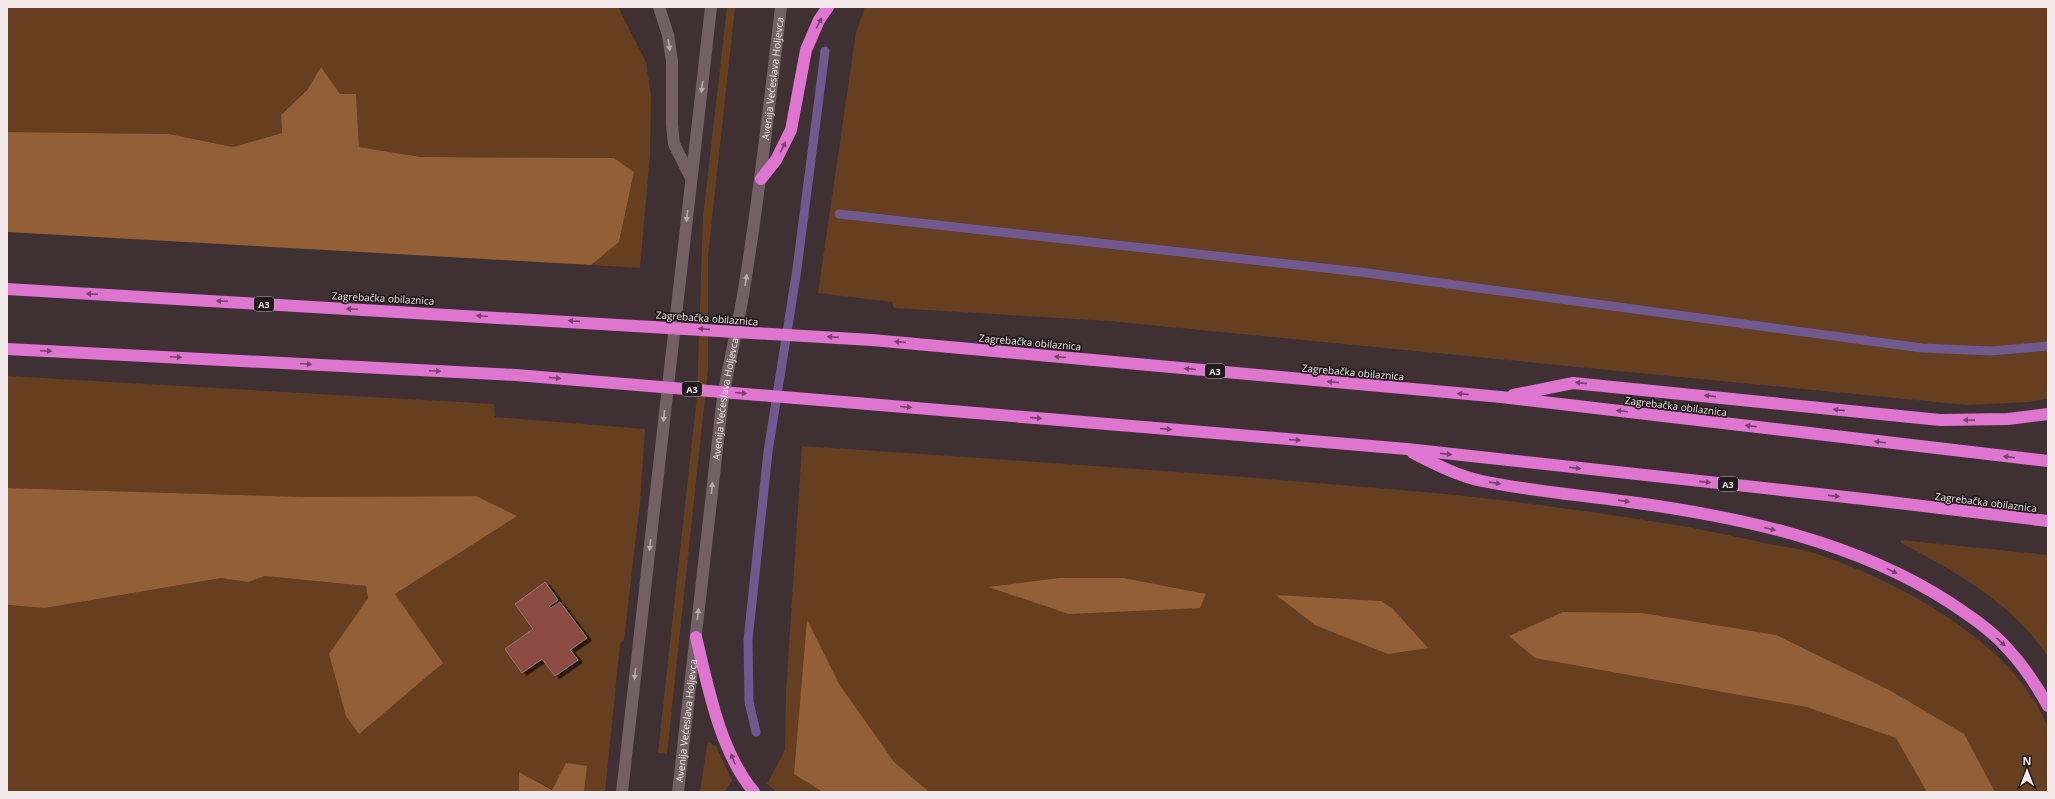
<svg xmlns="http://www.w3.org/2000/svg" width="2055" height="799" font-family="'Open Sans',sans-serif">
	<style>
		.green { fill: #653f20 }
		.forest { fill: #925f36 }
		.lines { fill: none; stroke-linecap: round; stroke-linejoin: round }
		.stream { stroke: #70598f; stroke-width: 9 }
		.building { fill: #8b4c42; stroke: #8a7975; filter: url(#shadow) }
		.secondary { stroke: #716064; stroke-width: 12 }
		.highway { stroke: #de76d0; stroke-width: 12 }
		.oneway { fill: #76436d }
		.oneway2 { fill: #b8abae }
		.labels { text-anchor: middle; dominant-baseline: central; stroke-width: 3.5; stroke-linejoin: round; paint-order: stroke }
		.shield { fill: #211a1c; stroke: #b4abad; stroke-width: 1 }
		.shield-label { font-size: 9px; font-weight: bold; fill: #f3e9eb }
		.street-label { font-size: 10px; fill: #f3e9eb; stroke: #211a1c }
	</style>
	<defs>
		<filter id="shadow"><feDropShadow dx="4.5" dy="2.5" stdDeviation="0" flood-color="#0009"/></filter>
	</defs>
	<rect width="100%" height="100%" fill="#3f3034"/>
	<!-- green -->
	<g class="green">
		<polygon points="7,7 618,7 646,62 651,96 650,155 640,268 591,265 619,242 634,172 614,158 421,157 359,147 356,94 340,94 308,88 281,115 282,133 233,147 169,134 7,132"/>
		<polygon points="727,7 735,7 708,256 708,369 667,754 658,753 697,395 703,217"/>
		<polygon points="865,7 2048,7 2048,399 2028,402 1967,405 1109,321 894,308 892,302 818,293 856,32"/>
		<polygon points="7,376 494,404 495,417 645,429 640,502 624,640 620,644 605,792 584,792 587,766 553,790 519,772 519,792 7,792 7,605 45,608 221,578 248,582 265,576 366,586 368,598 356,617 395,594 516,516 475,496 308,497 7,488"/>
		<path d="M802 446C1006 460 1209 473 1412 491 1505 499 1596 512 1688 527 1715 532 1742 538 1769 544 1785 547 1802 549 1817 554 1898 581 2011 641 2046 723 2052 737 2048 775 2048 792H777L767 784 785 750 786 692Z"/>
		<path d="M1901 540 2048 555V657C2013 603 1956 572 1901 543Z"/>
		<polygon points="709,743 716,746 732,781 724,792 700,792 707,745"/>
	</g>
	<!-- forest -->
	<g class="forest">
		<polygon points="321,67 340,94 356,94 359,147 421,157 614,158 634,172 619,242 591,265 7,232 7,132 169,134 233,147 282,133 281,115 308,89"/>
		<polygon points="7,488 308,497 476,496 517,516 395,594 443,663 359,734 346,716 329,654 368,598 366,586 265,576 248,582 221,578 45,608 7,605"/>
		<polygon points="1059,578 1123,578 1206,594 1200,608 1069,614 988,587"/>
		<polygon points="1276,595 1381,601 1392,608 1428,648 1388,654 1315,625"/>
		<polygon points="1563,612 1642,613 1776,635 1889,690 1964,734 1995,792 1927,792 1896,738 1807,707 1535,658 1509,636"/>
		<polygon points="807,620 839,684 894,762 929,792 823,792 794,774"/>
		<polygon points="566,763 587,766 584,792 519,792 519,772 552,790"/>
	</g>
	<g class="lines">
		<!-- stream -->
		<g class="stream">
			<polyline points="839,214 1360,272 1922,348 1991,351 2048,346"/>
			<polyline points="756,732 749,702 748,640 768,452 797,269 825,51"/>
		</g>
	</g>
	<!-- building -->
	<polygon class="building" points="545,582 558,600 549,606 551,608 560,602 587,638 570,650 578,660 555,676 542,659 522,673 505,649 533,629 515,604"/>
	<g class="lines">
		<!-- secondary -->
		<g class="secondary">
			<polyline points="659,7 668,35 672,61 672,125 674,144 691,178"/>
			<polyline points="622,792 711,7"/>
			<path id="s1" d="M678 792 722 405C728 364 739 324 745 283 760 191 770 99 781 7"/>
		</g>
		<!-- highway -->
		<g class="highway">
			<polyline points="761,179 776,160 791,130 806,50 819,20 828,7"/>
			<polyline points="7,289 872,340 1501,397 2048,461"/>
			<polyline points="7,349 516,375 868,404 1407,449 1864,499 2048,521"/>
			<polyline points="1513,395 1573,383 1940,420 2008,419 2048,414"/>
			<path d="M1413 453C1435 464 1458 476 1482 481 1530 491 1581 495 1630 502 1740 517 1854 541 1949 602 1970 616 1991 630 2007 648 2023 665 2037 686 2048 706"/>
			<path d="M696 637C708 687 720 752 754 792"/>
		</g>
	</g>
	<!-- one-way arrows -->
	<defs><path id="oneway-solid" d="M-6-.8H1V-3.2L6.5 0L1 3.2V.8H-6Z"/></defs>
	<g class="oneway">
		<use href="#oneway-solid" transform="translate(819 23) rotate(-63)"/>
		<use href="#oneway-solid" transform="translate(783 147) rotate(-64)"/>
		<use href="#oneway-solid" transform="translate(92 294) rotate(-177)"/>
		<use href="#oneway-solid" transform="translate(222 301) rotate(-177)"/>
		<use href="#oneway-solid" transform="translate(352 309) rotate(-177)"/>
		<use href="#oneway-solid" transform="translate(482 316) rotate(-177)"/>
		<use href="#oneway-solid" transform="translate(574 321) rotate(-176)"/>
		<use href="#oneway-solid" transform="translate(704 329) rotate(-176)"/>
		<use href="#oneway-solid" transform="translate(833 337) rotate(-176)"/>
		<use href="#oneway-solid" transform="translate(900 342) rotate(-175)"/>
		<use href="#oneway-solid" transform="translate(46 351) rotate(3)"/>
		<use href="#oneway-solid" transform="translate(176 357) rotate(3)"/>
		<use href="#oneway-solid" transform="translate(1060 357) rotate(-175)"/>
		<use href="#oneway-solid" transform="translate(306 364) rotate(3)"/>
		<use href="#oneway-solid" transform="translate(1190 369) rotate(-175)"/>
		<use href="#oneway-solid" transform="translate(435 371) rotate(3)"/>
		<use href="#oneway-solid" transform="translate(555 378) rotate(5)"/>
		<use href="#oneway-solid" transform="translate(1333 382) rotate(-175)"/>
		<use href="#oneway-solid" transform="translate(1581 383) rotate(-174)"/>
		<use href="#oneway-solid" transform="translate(741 393) rotate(5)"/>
		<use href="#oneway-solid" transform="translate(1463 394) rotate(-175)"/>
		<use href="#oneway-solid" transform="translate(1710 396) rotate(-174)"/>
		<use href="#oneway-solid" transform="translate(906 407) rotate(5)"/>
		<use href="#oneway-solid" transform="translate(1839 410) rotate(-174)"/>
		<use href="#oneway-solid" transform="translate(1622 411) rotate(-173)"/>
		<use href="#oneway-solid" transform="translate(1036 418) rotate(5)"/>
		<use href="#oneway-solid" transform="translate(1969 420) rotate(-179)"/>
		<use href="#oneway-solid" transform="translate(1751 426) rotate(-173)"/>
		<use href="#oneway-solid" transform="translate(1166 429) rotate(5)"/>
		<use href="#oneway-solid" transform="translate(1295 440) rotate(5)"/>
		<use href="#oneway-solid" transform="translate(1880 442) rotate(-173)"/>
		<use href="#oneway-solid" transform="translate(1446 454) rotate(6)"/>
		<use href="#oneway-solid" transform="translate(2009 457) rotate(-173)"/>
		<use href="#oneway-solid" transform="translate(1575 468) rotate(6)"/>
		<use href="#oneway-solid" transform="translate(1705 482) rotate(6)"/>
		<use href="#oneway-solid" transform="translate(1495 483) rotate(8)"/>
		<use href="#oneway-solid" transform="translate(1834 496) rotate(6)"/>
		<use href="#oneway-solid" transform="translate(1624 501) rotate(8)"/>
		<use href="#oneway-solid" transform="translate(1770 529) rotate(14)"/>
		<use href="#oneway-solid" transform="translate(1892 571) rotate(26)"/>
		<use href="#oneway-solid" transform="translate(2001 642) rotate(42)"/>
		<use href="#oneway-solid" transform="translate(733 759) rotate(-112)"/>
	</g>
	<g class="oneway2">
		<use href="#oneway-solid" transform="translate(669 45) rotate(81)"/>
		<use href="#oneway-solid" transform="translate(702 87) rotate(96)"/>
		<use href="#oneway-solid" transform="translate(687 216) rotate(96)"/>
		<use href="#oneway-solid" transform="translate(746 280) rotate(-81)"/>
		<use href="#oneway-solid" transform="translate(664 416) rotate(96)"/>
		<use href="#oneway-solid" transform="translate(712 488) rotate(-83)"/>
		<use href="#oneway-solid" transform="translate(650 545) rotate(96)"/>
		<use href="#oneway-solid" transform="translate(698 614) rotate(-84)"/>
		<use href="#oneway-solid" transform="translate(635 674) rotate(96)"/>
	</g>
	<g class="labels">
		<!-- shield labels -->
		<g class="shield">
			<rect x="254" y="297" width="20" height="14" rx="3"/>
			<rect x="1205" y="364" width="20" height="14" rx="3"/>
			<rect x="682" y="382" width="20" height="14" rx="3"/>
			<rect x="1718" y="477" width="20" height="14" rx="3"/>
		</g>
		<g class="shield-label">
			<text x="264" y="304">A3</text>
			<text x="1215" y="371">A3</text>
			<text x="692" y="389">A3</text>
			<text x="1728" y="484">A3</text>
		</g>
		<!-- street labels -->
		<g class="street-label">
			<text stroke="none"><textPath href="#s1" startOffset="720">Avenija Većeslava Holjevca</textPath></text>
			<text transform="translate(383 298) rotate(3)">Zagrebačka obilaznica</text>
			<text transform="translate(707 318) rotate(4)">Zagrebačka obilaznica</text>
			<text transform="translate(1030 342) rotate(5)">Zagrebačka obilaznica</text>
			<text transform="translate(1353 372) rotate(5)">Zagrebačka obilaznica</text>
			<text stroke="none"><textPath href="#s1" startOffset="396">Avenija Većeslava Holjevca</textPath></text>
			<text transform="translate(1676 406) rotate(7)">Zagrebačka obilaznica</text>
			<text transform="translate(1986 502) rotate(7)">Zagrebačka obilaznica</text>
			<text stroke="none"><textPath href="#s1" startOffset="72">Avenija Većeslava Holjevca</textPath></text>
		</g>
	</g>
	<!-- border -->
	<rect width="2055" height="799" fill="none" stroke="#f3e9eb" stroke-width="16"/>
	<!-- north arrow -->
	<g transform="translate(2027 771)" stroke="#211a1c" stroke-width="3" paint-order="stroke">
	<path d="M0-3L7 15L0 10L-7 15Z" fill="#f3e9eb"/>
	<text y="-6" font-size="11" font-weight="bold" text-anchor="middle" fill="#f3e9eb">N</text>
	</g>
</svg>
